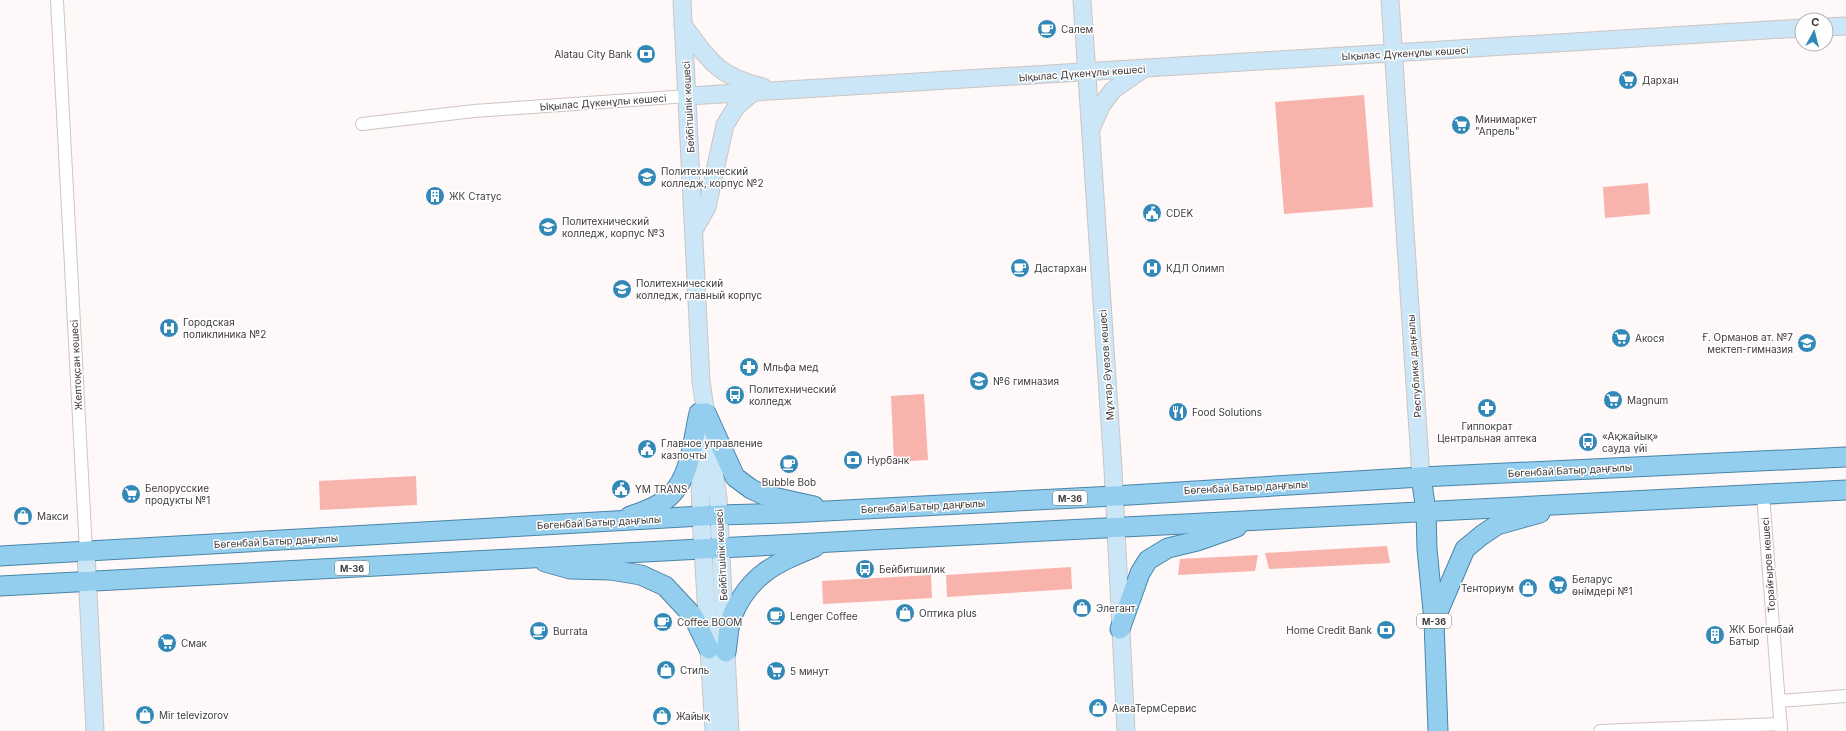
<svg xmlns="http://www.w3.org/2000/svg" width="1846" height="731" font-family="Inter,sans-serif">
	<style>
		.green { fill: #f8b3ac }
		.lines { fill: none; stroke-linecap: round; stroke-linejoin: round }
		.street-casing { stroke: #cec4c3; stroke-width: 14 }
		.secondary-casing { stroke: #cec4c3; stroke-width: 19 }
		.primary-casing { stroke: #4885a8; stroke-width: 21 }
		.street { stroke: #fff; stroke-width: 12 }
		.secondary { stroke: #cae6f7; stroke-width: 17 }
		.primary { stroke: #94ceee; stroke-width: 19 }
		.labels { text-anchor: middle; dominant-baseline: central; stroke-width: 3; stroke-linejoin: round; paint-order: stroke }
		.shield { fill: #fff; stroke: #797676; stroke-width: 1 }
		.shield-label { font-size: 9px; font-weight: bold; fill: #403b3b }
		.poi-label { font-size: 10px; fill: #403b3b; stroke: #fff; text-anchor: start }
		.street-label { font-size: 10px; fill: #403b3b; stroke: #fff }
	</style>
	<rect width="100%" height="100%" fill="#fff8f8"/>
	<!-- green -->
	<g class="green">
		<polygon points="1364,95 1373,207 1284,214 1275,102"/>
		<polygon points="1648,183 1650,214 1605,218 1603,187"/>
		<polygon points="924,394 928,460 894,462 891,396"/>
		<polygon points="416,476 417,505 320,510 319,481"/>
		<polygon points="1387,546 1390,563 1269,569 1265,553"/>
		<polygon points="1258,555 1255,571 1178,575 1180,559"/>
		<polygon points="1071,567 1072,589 947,597 946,575"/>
		<polygon points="931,575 932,598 823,604 822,581"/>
	</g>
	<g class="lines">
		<!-- street casing -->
		<g class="street-casing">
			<g id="street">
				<polyline points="57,0 86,552"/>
				<polyline points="362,124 474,111 688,96"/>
				<polyline points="1763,494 1781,731"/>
				<polyline points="1779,701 1846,696"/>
				<polyline points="1600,731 1781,724"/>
			</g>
		</g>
		<!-- secondary casing -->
		<g class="secondary-casing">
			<g id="secondary">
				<polyline points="682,0 701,381 718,498 730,731"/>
				<polyline points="1082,0 1113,469 1126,731"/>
				<polyline points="1390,0 1421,477"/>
				<path d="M683 25C710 61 717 76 763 87"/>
				<polyline points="1826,27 1846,26"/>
				<polyline points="688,96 1802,28"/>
				<polyline points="1091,129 1101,106 1113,90 1143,69"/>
				<polyline points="694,230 707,207 725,125 736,107 752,93"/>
				<polyline points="699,437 701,517 714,731"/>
				<polyline points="86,552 95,731"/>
			</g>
		</g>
		<!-- primary casing -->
		<g class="primary-casing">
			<g id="primary">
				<polyline points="706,413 735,477 751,489 764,495 814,506"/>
				<polyline points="1421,477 1426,511 1427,549 1434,621 1438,731"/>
				<path d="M630 516C643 512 661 505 671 495 691 475 693 439 699 413"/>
				<polyline points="0,556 719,515 788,513 1114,496 1421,477 1846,457"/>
				<polyline points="545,562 570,569 610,570 641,575 665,586 693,616 709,649"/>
				<path d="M0 586C615 553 1231 521 1846 490"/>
				<polyline points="1435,619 1465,549 1482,535 1497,525 1540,513"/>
				<polyline points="1120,629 1140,573 1148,560 1168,548 1197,541 1237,527"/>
				<path d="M726 652C728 641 728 626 732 616 750 574 776 563 815 547"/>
			</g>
		</g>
		<!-- street -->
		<use href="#street" class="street"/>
		<!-- secondary -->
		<use href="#secondary" class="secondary"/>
		<!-- primary -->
		<use href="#primary" class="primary"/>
	</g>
	<!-- icons -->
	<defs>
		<g id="cafe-disc" transform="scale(1)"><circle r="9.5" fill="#3289b8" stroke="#fff"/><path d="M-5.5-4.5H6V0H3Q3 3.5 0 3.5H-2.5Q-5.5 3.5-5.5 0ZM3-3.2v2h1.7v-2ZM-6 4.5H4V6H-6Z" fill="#fff"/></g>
		<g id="bank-disc" transform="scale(1)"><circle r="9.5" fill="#3289b8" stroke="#fff"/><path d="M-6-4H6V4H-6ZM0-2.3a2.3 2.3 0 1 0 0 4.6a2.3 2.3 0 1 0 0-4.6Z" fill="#fff"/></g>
		<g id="supermarket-disc" transform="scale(1)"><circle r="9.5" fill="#3289b8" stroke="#fff"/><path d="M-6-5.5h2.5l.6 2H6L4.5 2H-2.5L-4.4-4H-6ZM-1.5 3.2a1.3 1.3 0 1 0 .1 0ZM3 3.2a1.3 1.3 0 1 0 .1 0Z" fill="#fff"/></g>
		<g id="university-disc" transform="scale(1)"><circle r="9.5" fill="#3289b8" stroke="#fff"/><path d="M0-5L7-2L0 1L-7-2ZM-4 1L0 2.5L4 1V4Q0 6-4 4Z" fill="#fff"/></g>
		<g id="building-disc" transform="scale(1)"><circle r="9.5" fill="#3289b8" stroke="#fff"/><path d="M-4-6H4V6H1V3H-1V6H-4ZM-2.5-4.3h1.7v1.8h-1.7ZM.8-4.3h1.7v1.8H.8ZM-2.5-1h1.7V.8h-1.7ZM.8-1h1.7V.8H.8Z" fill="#fff"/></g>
		<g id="civic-disc" transform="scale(1)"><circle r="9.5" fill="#3289b8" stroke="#fff"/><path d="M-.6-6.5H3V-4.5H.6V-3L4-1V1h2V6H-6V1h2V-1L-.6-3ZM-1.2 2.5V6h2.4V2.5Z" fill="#fff"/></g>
		<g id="hospital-disc" transform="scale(1)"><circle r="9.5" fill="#3289b8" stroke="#fff"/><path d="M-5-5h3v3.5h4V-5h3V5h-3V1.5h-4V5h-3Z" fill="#fff"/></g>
		<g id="school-disc" transform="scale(1)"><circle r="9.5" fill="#3289b8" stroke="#fff"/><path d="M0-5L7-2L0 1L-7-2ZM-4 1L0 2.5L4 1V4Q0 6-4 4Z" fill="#fff"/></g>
		<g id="pharmacy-disc" transform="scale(1)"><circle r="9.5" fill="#3289b8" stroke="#fff"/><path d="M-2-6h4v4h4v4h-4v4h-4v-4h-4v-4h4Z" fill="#fff"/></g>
		<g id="bus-disc" transform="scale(1)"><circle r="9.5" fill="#3289b8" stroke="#fff"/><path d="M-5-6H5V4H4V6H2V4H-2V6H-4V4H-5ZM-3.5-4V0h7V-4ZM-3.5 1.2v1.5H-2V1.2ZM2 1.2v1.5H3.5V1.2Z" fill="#fff"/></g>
		<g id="restaurant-disc" transform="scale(1)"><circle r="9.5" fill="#3289b8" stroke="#fff"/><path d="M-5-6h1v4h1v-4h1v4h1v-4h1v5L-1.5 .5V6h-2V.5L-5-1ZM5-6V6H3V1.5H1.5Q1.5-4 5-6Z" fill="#fff"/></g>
		<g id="shop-disc" transform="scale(1)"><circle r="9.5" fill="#3289b8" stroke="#fff"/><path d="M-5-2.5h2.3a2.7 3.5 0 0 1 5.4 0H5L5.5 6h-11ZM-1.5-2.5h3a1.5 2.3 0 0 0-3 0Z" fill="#fff"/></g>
	</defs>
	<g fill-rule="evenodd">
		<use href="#cafe-disc" x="1047" y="29"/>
		<use href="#bank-disc" x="646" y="54"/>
		<use href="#supermarket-disc" x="1628" y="80"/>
		<use href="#supermarket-disc" x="1461" y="125"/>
		<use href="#university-disc" x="647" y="177"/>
		<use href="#building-disc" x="435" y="196"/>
		<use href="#civic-disc" x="1152" y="213"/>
		<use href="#university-disc" x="548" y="227"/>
		<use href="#cafe-disc" x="1020" y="268"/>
		<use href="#hospital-disc" x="1152" y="268"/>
		<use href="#university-disc" x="622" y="289"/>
		<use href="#hospital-disc" x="169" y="328"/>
		<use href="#supermarket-disc" x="1621" y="338"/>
		<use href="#school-disc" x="1807" y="343"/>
		<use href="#pharmacy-disc" x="749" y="367"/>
		<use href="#school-disc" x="979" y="381"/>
		<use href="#bus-disc" x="735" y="395"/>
		<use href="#supermarket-disc" x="1613" y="400"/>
		<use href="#pharmacy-disc" x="1487" y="408"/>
		<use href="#restaurant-disc" x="1178" y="412"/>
		<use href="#bus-disc" x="1588" y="442"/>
		<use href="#civic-disc" x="647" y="449"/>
		<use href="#bank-disc" x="853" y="460"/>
		<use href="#cafe-disc" x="789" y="464"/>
		<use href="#civic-disc" x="621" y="489"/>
		<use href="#supermarket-disc" x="131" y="494"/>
		<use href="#shop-disc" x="23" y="516"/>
		<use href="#bus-disc" x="865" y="569"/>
		<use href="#supermarket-disc" x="1558" y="585"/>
		<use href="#shop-disc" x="1528" y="588"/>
		<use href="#shop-disc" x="1082" y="608"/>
		<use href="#shop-disc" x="905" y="613"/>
		<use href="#cafe-disc" x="776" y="616"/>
		<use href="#cafe-disc" x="663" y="622"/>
		<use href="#bank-disc" x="1386" y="630"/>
		<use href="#cafe-disc" x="539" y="631"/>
		<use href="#building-disc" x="1715" y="635"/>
		<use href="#supermarket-disc" x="167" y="643"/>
		<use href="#shop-disc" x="666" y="670"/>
		<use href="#supermarket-disc" x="776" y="671"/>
		<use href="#shop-disc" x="1098" y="708"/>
		<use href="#shop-disc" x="145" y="715"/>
		<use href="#shop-disc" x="662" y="716"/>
	</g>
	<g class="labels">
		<!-- shield labels -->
		<g class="shield">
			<rect x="1053" y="491" width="34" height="14" rx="3"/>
			<rect x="335" y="561" width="34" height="14" rx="3"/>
			<rect x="1417" y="614" width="34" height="14" rx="3"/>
		</g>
		<g class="shield-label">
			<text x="1070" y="498">M-36</text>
			<text x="352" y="568">M-36</text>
			<text x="1434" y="621">M-36</text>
		</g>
		<!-- poi labels -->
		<g class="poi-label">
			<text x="1061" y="29">Салем</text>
			<text x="632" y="54" text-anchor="end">Alatau City Bank</text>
			<text x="1642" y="80">Дархан</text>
			<text x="1475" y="119">Минимаркет<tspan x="1475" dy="12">"Апрель"</tspan></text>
			<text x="661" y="171">Политехнический<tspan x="661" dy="12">колледж, корпус №2</tspan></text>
			<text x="449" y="196">ЖК Статус</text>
			<text x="1166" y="213">CDEK</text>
			<text x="562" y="221">Политехнический<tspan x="562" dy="12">колледж, корпус №3</tspan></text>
			<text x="1034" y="268">Дастархан</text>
			<text x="1166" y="268">КДЛ Олимп</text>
			<text x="636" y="283">Политехнический<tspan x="636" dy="12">колледж, главный корпус</tspan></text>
			<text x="183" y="322">Городская<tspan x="183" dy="12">поликлиника №2</tspan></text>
			<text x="1793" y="337" text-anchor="end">Ғ. Орманов ат. №7<tspan x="1793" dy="12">мектеп-гимназия</tspan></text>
			<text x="1635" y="338">Акося</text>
			<text x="763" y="367">Мльфа мед</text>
			<text x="993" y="381">№6 гимназия</text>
			<text x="749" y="389">Политехнический<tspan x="749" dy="12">колледж</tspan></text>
			<text x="1627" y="400">Magnum</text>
			<text x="1192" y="412">Food Solutions</text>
			<text x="1487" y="426" text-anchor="middle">Гиппократ<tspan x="1487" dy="12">Центральная аптека</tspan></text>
			<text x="1602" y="436">«Ақжайық»<tspan x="1602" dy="12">сауда үйі</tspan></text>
			<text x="661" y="443">Главное управление<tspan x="661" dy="12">казпочты</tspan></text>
			<text x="867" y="460">Нурбанк</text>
			<text x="789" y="482" text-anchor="middle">Bubble Bob</text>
			<text x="145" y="488">Белорусские<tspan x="145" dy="12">продукты №1</tspan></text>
			<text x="635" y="489">YM TRANS</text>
			<text x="37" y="516">Макси</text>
			<text x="879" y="569">Бейбитшилик</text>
			<text x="1572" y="579">Беларус<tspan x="1572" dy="12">өнімдері №1</tspan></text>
			<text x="1514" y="588" text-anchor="end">Тенториум</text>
			<text x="1096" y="608">Элегант</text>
			<text x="919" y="613">Оптика plus</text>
			<text x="790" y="616">Lenger Coffee</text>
			<text x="677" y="622">Coffee BOOM</text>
			<text x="1729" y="629">ЖК Богенбай<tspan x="1729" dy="12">Батыр</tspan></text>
			<text x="1372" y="630" text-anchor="end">Home Credit Bank</text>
			<text x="553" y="631">Burrata</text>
			<text x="181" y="643">Смак</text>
			<text x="680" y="670">Стиль</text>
			<text x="790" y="671">5 минут</text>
			<text x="1112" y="708">АкваТермСервис</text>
			<text x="159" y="715">Mir televizorov</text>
			<text x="676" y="716">Жайық</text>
		</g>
		<!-- street labels -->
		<g class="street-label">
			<text transform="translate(1405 53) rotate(-3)">Ықылас Дүкенұлы көшесі</text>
			<text transform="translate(1082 73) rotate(-4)">Ықылас Дүкенұлы көшесі</text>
			<text transform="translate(603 102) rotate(-4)">Ықылас Дүкенұлы көшесі</text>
			<text transform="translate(688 107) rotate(-93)">Бейбітшілік көшесі</text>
			<text transform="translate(76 365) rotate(-93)">Желтоқсан көшесі</text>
			<text transform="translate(1106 365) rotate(-94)">Мұхтар Әуезов көшесі</text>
			<text transform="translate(1414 366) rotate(-94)">Республика даңғылы</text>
			<text transform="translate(1570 470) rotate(-3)">Бөгенбай Батыр даңғылы</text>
			<text transform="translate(1246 487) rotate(-3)">Бөгенбай Батыр даңғылы</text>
			<text transform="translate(923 506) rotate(-3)">Бөгенбай Батыр даңғылы</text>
			<text transform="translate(599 522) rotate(-3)">Бөгенбай Батыр даңғылы</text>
			<text transform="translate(276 541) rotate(-3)">Бөгенбай Батыр даңғылы</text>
			<text transform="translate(721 555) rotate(-93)">Бейбітшілік көшесі</text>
			<text transform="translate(1768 565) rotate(-94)">Торайғыров көшесі</text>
		</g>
	</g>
	<!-- north arrow -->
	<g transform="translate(1814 32) rotate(7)"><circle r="19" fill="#ffffff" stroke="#b3b1b1"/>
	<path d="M0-3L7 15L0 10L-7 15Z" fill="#3289b8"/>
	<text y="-6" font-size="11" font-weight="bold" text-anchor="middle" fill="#403b3b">С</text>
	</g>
</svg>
